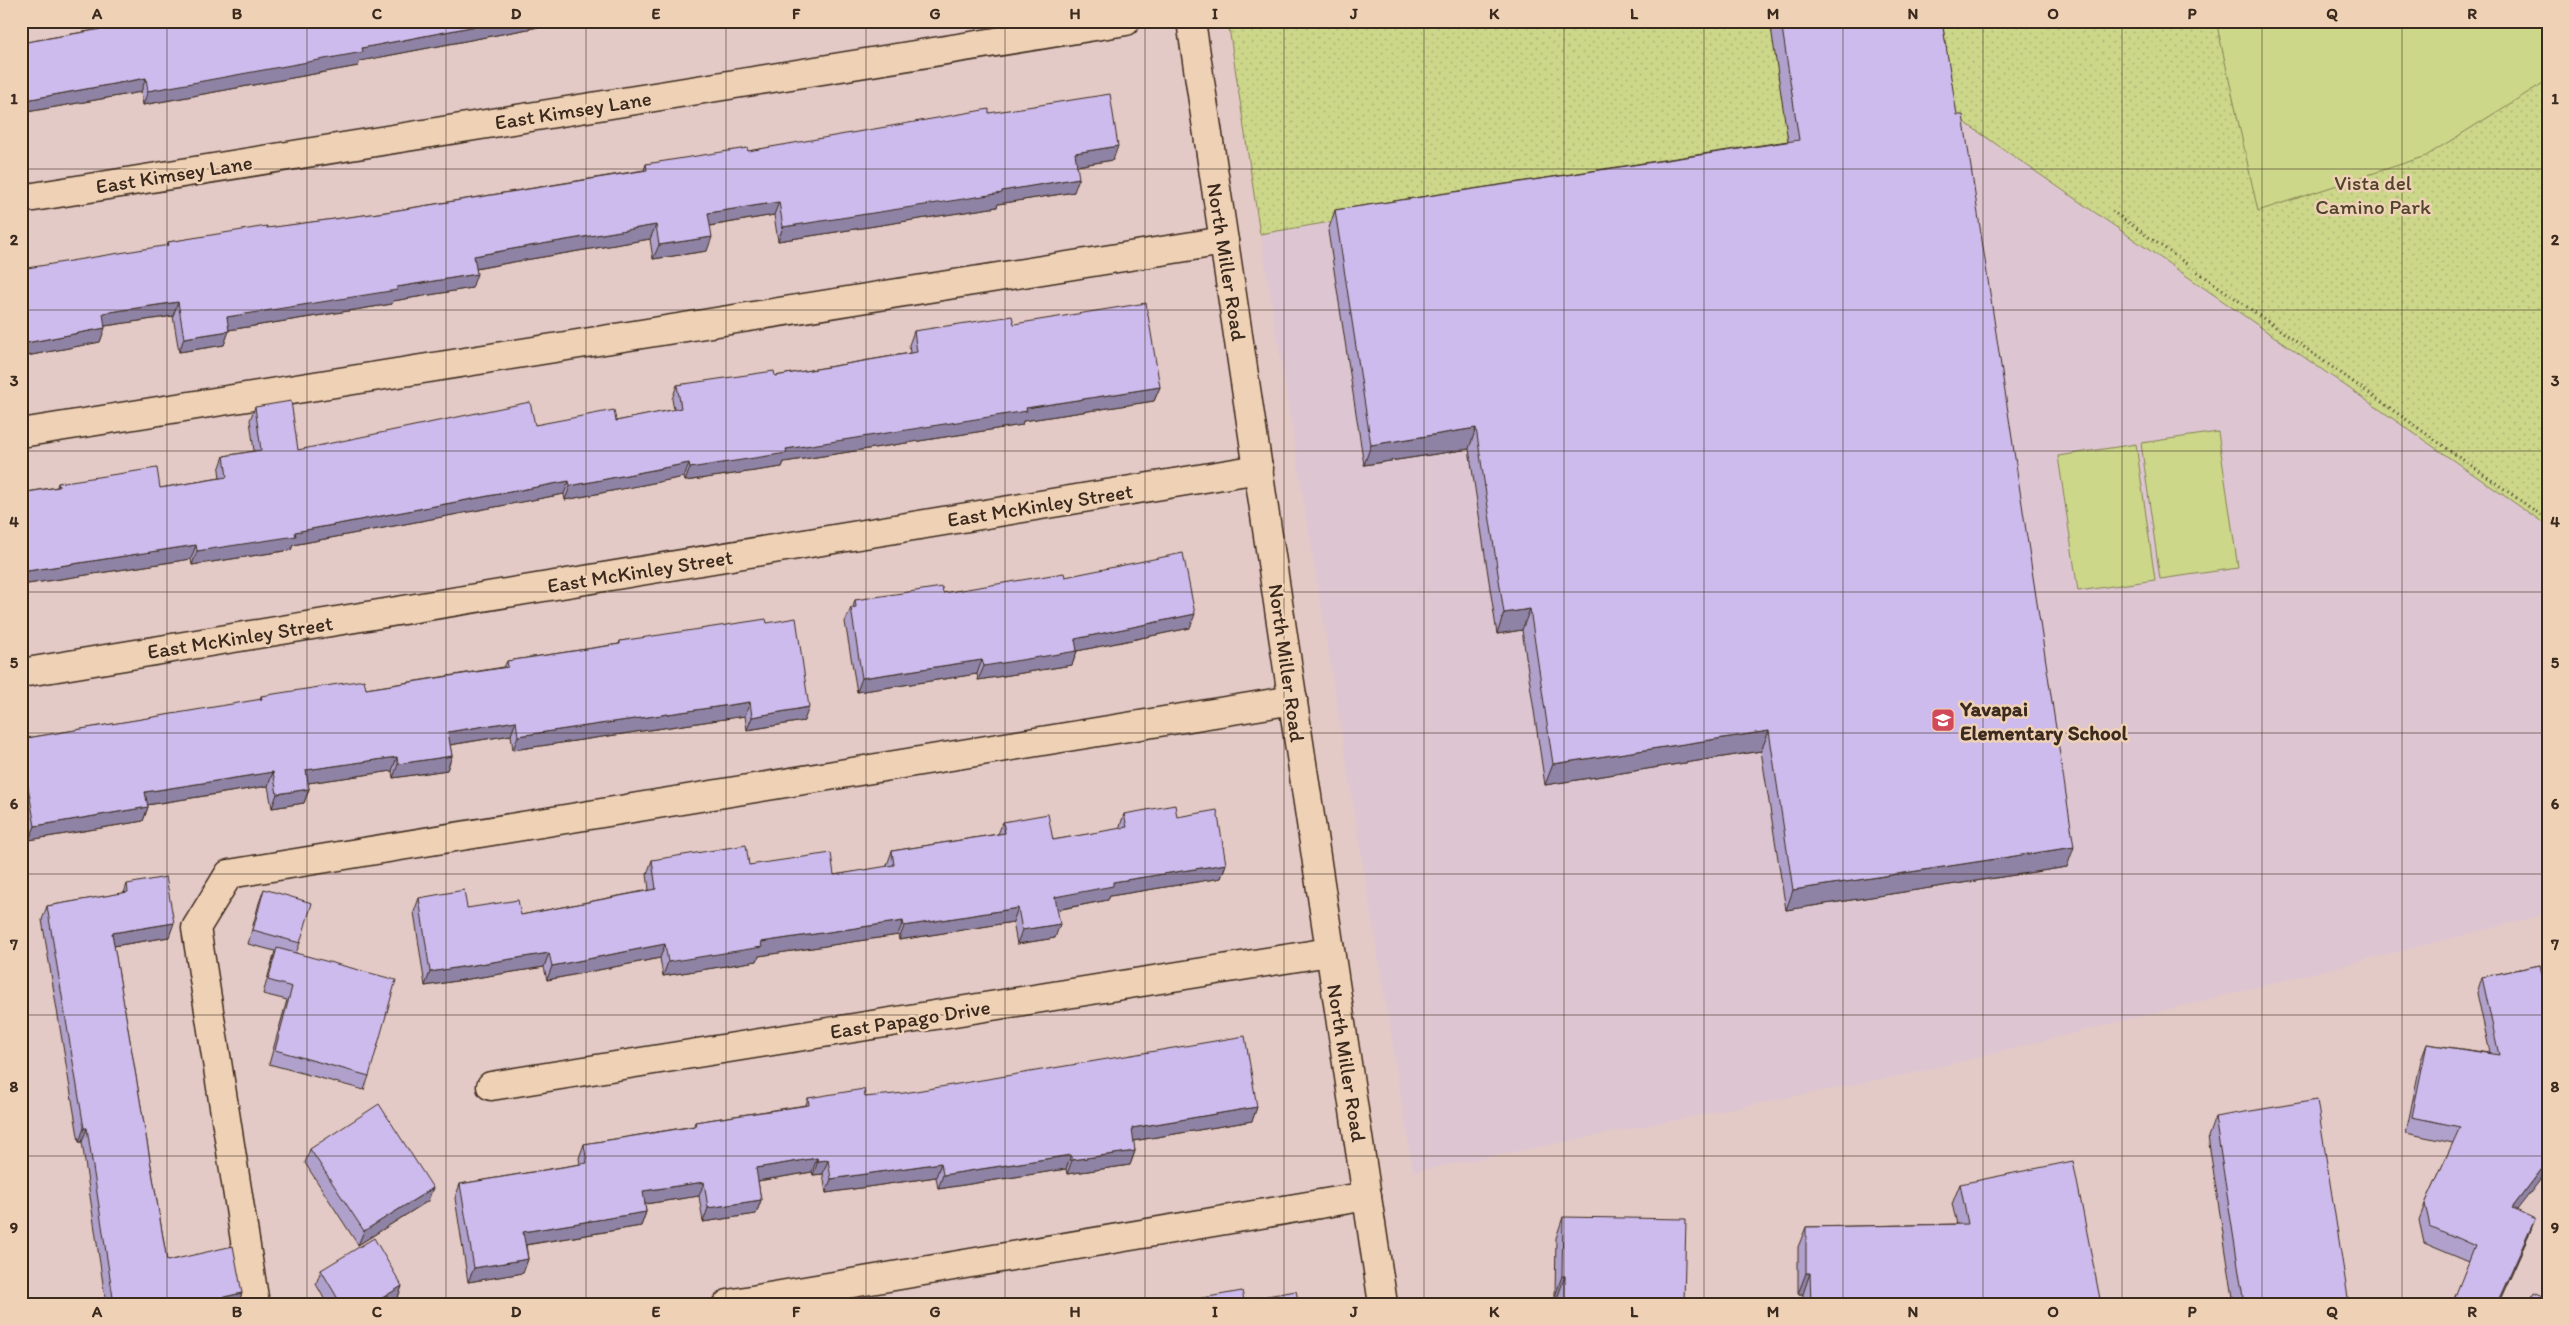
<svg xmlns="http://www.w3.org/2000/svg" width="2569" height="1325" font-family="Itim,sans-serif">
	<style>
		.built { fill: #ddc6d1 }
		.grass { fill: url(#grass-dots); stroke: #848054 }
		.pitch { fill: #ccd78a; stroke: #848054 }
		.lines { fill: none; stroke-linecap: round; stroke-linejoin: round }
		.minor-casing { stroke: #3b2a1e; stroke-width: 31 }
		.path { stroke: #3b2a1e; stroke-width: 3; stroke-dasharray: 1 4; stroke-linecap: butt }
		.minor { stroke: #efd1b5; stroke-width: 28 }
		.wall { fill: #afa1cb; stroke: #3b2a1e }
		.shaded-wall { fill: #8f83a5; stroke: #3b2a1e }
		.building { fill: #ccbbec; stroke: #3b2a1e }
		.grid { fill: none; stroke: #3b2a1e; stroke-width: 1; stroke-opacity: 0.55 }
		.labels { text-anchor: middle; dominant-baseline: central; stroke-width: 5; stroke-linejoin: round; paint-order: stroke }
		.street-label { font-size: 21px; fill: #3b2a1e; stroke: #efd1b5 }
		.park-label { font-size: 21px; fill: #51442e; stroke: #efd1b5 }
		.poi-label { font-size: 21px; font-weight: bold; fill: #3b2a1e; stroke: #efd1b5; text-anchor: start }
		.neatline { fill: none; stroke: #3b2a1e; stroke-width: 2 }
		.grid-label { font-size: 16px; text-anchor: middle; font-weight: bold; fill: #3b2a1e }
	</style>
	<defs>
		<pattern id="grass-dots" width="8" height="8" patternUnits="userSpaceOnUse" patternTransform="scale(1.25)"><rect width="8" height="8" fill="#ccd78a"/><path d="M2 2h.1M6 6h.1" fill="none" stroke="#b0b977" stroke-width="1.8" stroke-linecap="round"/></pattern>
	</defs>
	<rect width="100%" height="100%" fill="#e4cac6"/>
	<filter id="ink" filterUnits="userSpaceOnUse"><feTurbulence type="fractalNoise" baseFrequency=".02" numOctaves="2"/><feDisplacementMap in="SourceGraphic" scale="10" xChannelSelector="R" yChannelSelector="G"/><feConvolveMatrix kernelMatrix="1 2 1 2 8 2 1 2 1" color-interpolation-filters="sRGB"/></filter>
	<g filter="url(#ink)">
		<!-- built -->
		<polygon class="built" points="1954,115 2548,526 2548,914 1924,1071 1413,1172 1260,234"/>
		<!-- grass -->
		<polygon class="grass" points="1228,21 2548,21 2548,526 1954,115 1260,234"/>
		<!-- pitch -->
		<g class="pitch">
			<polygon points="2216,21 2548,21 2548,80 2426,156 2258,211"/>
			<polygon points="2218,432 2238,568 2160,579 2141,443"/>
			<polygon points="2136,444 2155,580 2078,591 2058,456"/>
		</g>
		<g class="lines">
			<!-- minor casing -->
			<g class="minor-casing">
				<g id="minor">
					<polyline points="1191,21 1383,1304"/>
					<polyline points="21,199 1126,21"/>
					<polyline points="21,433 1224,241"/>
					<polyline points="21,673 1259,469"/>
					<polyline points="491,1086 1329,952"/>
					<polyline points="255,1304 196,928 229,874 1293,700"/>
					<polyline points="728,1304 1367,1196"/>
				</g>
			</g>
			<!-- path -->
			<polyline class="path" points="2112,211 2548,520"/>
			<!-- minor -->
			<use href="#minor" class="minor"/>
		</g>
		<!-- wall -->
		<g class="wall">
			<polygon points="129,21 570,21 360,61 358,66 143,105 141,92 21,113 21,43 129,24"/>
			<polygon points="1770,21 1942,21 2067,867 1786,910 1761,751 1545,785 1522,630 1497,634 1469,449 1364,465 1328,231 1335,210 1788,141"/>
			<polygon points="989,113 1113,160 1077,166 1074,192 998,204 997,207 778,241 774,215 710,226 707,251 653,259 650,239 513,262 476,269 472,288 393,301 392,304 229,330 224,345 179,352 173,316 105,326 100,342 21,357 167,246 168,242 386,212 644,170 646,164 748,151"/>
			<polygon points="1014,324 1160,387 1154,401 1023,421 1022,425 784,462 782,467 685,481 684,477 565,500 564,494 293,545 291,550 192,565 191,559 21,585 21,493 57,487 58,483 160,488 220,478 219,470 224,456 254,451 250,420 255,407 298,450 535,425 616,421 674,410 672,399 677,385 775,376 910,353 909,345 914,331"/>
			<polygon points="1065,577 1190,628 1077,651 1072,665 978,680 977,674 857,692 845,622 851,608 853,607 855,600 943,593"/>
			<polygon points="767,623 804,721 747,730 745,716 513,750 511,735 450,745 452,756 447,770 393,778 392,771 308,783 309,789 304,803 272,808 268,786 147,805 148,807 143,821 29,840 21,792 21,739 260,700 261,696 366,689 504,667 507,661 619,644 620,641"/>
			<polygon points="1124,814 1177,817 1226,864 1221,878 1110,896 1108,900 1057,910 1055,938 1017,944 1013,922 899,940 898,935 759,956 757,961 663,976 660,958 547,980 544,967 425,986 414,912 419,898 467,908 521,915 649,890 647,874 652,860 749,865 834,875 887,867 887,865 892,851 998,834 1003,822 1053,840 1119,829"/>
			<polygon points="127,884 169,937 114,946 167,1261 242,1293 238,1304 106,1304 82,1142 79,1142 42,920 47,906 124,893"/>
			<polygon points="264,889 300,943 296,953 369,1076 364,1090 269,1064 287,1000 263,994 272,962 275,951 248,944 259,903"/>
			<polygon points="2540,965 2517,1210 2529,1235 2498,1304 2469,1262 2424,1243 2419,1220 2425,1204 2453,1143 2406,1133 2421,1060 2427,1044 2490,1053 2477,993 2482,977"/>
			<polygon points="865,1097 1257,1107 1252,1121 1133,1141 1135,1151 1130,1165 1067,1174 1066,1169 938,1189 936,1177 826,1193 823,1174 813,1175 812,1172 758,1181 761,1200 756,1214 703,1222 699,1196 645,1204 646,1212 641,1226 526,1245 528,1259 523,1273 468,1282 455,1198 460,1184 580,1164 579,1158 584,1144 694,1126 695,1122 806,1105 808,1098"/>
			<polygon points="2215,1117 2349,1304 2234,1304 2208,1137"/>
			<polygon points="310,1149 428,1201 358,1245 305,1163"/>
			<polygon points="1960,1184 2101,1304 1803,1304 1803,1294 1798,1294 1798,1247 1806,1227 1957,1224 1952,1204"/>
			<polygon points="1563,1217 1684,1304 1558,1304 1558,1296 1555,1296 1556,1238"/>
			<polygon points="321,1270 402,1286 397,1300 390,1304 327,1304 316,1284"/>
		</g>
		<!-- shaded-wall -->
		<g class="shaded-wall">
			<polygon points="502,21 570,21 360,61 358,66 143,105 148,91 362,48"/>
			<polygon points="146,78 141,92 21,113 26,100"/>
			<polygon points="21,94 25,94 21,103"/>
			<polygon points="1118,146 1113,160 1070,167 1075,153"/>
			<polygon points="1079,178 1074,192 998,204 997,207 778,241 783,227"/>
			<polygon points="779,202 774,215 703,227 708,213"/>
			<polygon points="656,225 650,239 513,262 469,270 474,256 518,248"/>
			<polygon points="712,237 707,251 653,259 659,245"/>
			<polygon points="477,274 472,288 393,301 392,304 222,331 227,317 397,287"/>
			<polygon points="178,302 173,316 98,327 103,313"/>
			<polygon points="105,328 100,342 21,357 21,344"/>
			<polygon points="229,331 224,345 179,352 184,338"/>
			<polygon points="1160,387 1154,401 1023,421 1022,425 784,462 782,467 685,481 690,468 786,449 1026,408"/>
			<polygon points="1476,428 1469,449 1364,465 1371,445"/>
			<polygon points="689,463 684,477 565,500 570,486"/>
			<polygon points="569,481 564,494 293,545 291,550 192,565 197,551 295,532"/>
			<polygon points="196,545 191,559 21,585 21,572"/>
			<polygon points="1530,609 1522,630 1497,634 1504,613"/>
			<polygon points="1195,614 1190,628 1077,651 1072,665 978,680 984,666 1075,639"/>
			<polygon points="982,660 977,674 857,692 862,678"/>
			<polygon points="750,702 745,716 513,750 518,736"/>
			<polygon points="809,707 804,721 747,730 752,717"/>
			<polygon points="516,721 511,735 443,746 448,732"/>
			<polygon points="1769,731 1761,751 1545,785 1553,764"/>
			<polygon points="452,756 447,770 393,778 398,764"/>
			<polygon points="397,757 392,771 301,784 306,770"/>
			<polygon points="273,772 268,786 140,806 145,792"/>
			<polygon points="309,789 304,803 272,808 277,794"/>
			<polygon points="148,807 143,821 29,840 35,826"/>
			<polygon points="2074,847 2067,867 1786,910 1793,890"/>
			<polygon points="1226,864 1221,878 1110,896 1108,900 1050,911 1055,897 1113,882"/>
			<polygon points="1018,908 1013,922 899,940 904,926"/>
			<polygon points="903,921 898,935 759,956 757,961 663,976 668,962 761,942"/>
			<polygon points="174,923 169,937 107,947 112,933"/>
			<polygon points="1060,924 1055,938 1017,944 1022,930"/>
			<polygon points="665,944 660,958 547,980 552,966"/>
			<polygon points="549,953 544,967 425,986 430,972"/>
			<polygon points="1257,1107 1252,1121 1127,1142 1132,1128"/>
			<polygon points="84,1128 87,1128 82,1142 79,1142"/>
			<polygon points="1135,1151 1130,1165 1067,1174 1072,1160"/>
			<polygon points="1071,1155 1066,1169 938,1189 943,1175"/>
			<polygon points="817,1158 812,1172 751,1182 756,1168"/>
			<polygon points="828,1160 823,1174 813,1175 818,1161"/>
			<polygon points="2548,1161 2548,1170 2506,1224 2512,1208"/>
			<polygon points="941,1163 936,1177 826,1193 831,1179"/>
			<polygon points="704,1182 699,1196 638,1205 643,1191"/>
			<polygon points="433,1188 428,1201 358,1245 364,1231"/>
			<polygon points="761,1200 756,1214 703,1222 708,1208"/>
			<polygon points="646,1212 641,1226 518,1246 523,1232"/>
			<polygon points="2535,1219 2529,1235 2498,1304 2496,1304"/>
			<polygon points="528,1259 523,1273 468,1282 474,1268"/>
			<polygon points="1806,1273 1810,1273 1803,1294 1798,1294"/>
			<polygon points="1562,1276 1565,1276 1558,1296 1555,1296"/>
			<polygon points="402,1286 397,1300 390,1304 372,1304"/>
			<polygon points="242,1293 238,1304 197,1304 197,1303"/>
		</g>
		<!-- building -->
		<g class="building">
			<polygon points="136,21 502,21 362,48 363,52 148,91 146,78 26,100 25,94 21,94 21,43 136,23"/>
			<polygon points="1781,21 1942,21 1957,115 1963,115 2074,847 1793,890 1769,731 1553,764 1530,609 1504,613 1476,428 1371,445 1335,210 1799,140"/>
			<polygon points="1110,94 1118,146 1075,153 1079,178 1002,191 1002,193 783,227 779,202 708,213 712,237 659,245 656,225 518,248 474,256 477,274 397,287 397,290 227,317 229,331 184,338 178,302 103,313 105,328 21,344 21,269 169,245 168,242 267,226 267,228 386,212 647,170 646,164 747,148 748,151 989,109 989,113"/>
			<polygon points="1146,303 1160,387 1026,408 1027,411 786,449 787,453 690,468 689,463 570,486 569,481 295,532 296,536 197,551 196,545 21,572 21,493 59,487 58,483 157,468 160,488 227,477 224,456 261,450 255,407 291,401 298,450 530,402 535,425 614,410 616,421 681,408 677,385 774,371 775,376 917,352 914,331 1012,316 1014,324"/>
			<polygon points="1183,553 1195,614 1075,639 1077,651 984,666 982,660 862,678 851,608 856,607 855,600 942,587 943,593 1064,573 1065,577"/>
			<polygon points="796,618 809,707 752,717 750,702 518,736 516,721 448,732 452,756 398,764 397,757 306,770 309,789 277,794 273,772 145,792 148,807 35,826 21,748 21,739 262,699 261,696 364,680 366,689 508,667 507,661 620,644 620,641 766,619 767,623"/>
			<polygon points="1175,805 1177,817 1217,810 1226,864 1113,882 1113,886 1055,897 1060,924 1022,930 1018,908 904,926 903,921 761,942 762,947 668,962 665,944 552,966 549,953 430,972 419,898 464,890 467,908 518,900 521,915 656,889 652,860 746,845 749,865 831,853 834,875 894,865 892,851 1005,833 1003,822 1048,814 1053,840 1127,827 1124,814"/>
			<polygon points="166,877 174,923 112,933 167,1261 233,1246 242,1293 197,1303 197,1304 114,1304 87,1128 84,1128 47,906 128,892 127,884"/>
			<polygon points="264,889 312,903 300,943 253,930"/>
			<polygon points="277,948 396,980 369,1076 275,1050 292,987 268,980"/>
			<polygon points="2540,965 2548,1001 2548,1161 2512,1208 2535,1219 2497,1303 2498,1304 2452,1304 2475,1246 2430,1226 2425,1204 2460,1127 2412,1117 2427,1044 2499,1055 2482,977"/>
			<polygon points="1245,1036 1257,1107 1132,1128 1135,1151 1072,1160 1071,1155 943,1175 941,1163 831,1179 828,1160 818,1161 817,1158 756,1168 761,1200 708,1208 704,1182 643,1191 646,1212 523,1232 528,1259 474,1268 460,1184 587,1163 584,1144 696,1126 695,1122 809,1105 808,1098 864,1089 865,1097 904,1093"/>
			<polygon points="2317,1100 2349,1304 2244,1304 2215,1117"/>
			<polygon points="379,1104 433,1188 364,1231 310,1149"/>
			<polygon points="2073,1161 2101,1304 1811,1304 1810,1273 1806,1273 1806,1227 1968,1224 1960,1184"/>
			<polygon points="1563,1217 1686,1219 1684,1304 1565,1304 1565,1276 1562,1276"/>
			<polygon points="374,1238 402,1286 372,1304 341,1304 321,1270"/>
			<polygon points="1242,1291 1244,1300 1296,1291 1299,1304 1168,1304"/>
			<polygon points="2534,1292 2548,1298 2548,1304 2528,1304"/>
		</g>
	</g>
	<!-- grid -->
	<path class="grid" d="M167 21V1304M307 21V1304M446 21V1304M586 21V1304M726 21V1304M866 21V1304M1005 21V1304M1145 21V1304M1284 21V1304M1424 21V1304M1564 21V1304M1704 21V1304M1843 21V1304M1983 21V1304M2122 21V1304M2262 21V1304M2402 21V1304M21 169H2548M21 310H2548M21 451H2548M21 592H2548M21 733H2548M21 874H2548M21 1015H2548M21 1156H2548"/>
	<!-- icons -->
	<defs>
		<g id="school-square" transform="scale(1.25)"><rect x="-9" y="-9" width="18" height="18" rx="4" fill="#d1495b" stroke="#efd1b5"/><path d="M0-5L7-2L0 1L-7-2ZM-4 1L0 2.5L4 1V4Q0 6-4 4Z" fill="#fff"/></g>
	</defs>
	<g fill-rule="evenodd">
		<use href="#school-square" x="1943" y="720"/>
	</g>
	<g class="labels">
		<!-- street labels -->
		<g class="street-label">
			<text transform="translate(573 110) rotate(-9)">East Kimsey Lane</text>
			<text transform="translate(174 174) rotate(-9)">East Kimsey Lane</text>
			<text transform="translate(1227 262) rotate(81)">North Miller Road</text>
			<text transform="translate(1040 505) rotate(-9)">East McKinley Street</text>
			<text transform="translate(640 571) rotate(-9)">East McKinley Street</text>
			<text transform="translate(240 637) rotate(-9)">East McKinley Street</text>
			<text transform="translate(1287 663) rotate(82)">North Miller Road</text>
			<text transform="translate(910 1019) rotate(-9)">East Papago Drive</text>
			<text transform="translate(1347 1063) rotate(81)">North Miller Road</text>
		</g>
		<!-- park labels -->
		<g class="park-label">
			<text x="2373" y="182">Vista del<tspan x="2373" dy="24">Camino Park</tspan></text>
		</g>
		<!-- poi labels -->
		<g class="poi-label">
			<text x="1960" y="708">Yavapai<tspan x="1960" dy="24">Elementary School</tspan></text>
		</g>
	</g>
	<!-- margin -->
	<rect width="2569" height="1325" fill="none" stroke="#efd1b5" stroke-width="55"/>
	<rect x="28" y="28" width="2514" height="1270" class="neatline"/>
	<g class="grid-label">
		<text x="97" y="19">A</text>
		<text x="237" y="19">B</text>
		<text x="377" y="19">C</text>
		<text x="516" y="19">D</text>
		<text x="656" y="19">E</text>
		<text x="796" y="19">F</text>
		<text x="935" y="19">G</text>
		<text x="1075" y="19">H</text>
		<text x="1215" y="19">I</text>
		<text x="1354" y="19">J</text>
		<text x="1494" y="19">K</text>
		<text x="1634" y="19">L</text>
		<text x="1773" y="19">M</text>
		<text x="1913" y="19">N</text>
		<text x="2053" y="19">O</text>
		<text x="2192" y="19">P</text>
		<text x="2332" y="19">Q</text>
		<text x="2472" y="19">R</text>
		<text x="14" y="104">1</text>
		<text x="2555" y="104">1</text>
		<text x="14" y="245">2</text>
		<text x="2555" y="245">2</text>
		<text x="14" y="386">3</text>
		<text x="2555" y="386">3</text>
		<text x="14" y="527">4</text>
		<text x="2555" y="527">4</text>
		<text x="14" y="668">5</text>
		<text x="2555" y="668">5</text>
		<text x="14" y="809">6</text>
		<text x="2555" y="809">6</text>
		<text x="14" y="950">7</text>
		<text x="2555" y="950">7</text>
		<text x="14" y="1092">8</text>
		<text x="2555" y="1092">8</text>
		<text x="14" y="1233">9</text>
		<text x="2555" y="1233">9</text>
		<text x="97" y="1317">A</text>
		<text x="237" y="1317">B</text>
		<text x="377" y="1317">C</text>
		<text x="516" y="1317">D</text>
		<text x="656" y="1317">E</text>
		<text x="796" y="1317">F</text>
		<text x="935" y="1317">G</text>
		<text x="1075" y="1317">H</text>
		<text x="1215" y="1317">I</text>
		<text x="1354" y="1317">J</text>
		<text x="1494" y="1317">K</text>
		<text x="1634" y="1317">L</text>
		<text x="1773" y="1317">M</text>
		<text x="1913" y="1317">N</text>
		<text x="2053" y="1317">O</text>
		<text x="2192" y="1317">P</text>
		<text x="2332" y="1317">Q</text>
		<text x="2472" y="1317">R</text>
	</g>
</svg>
